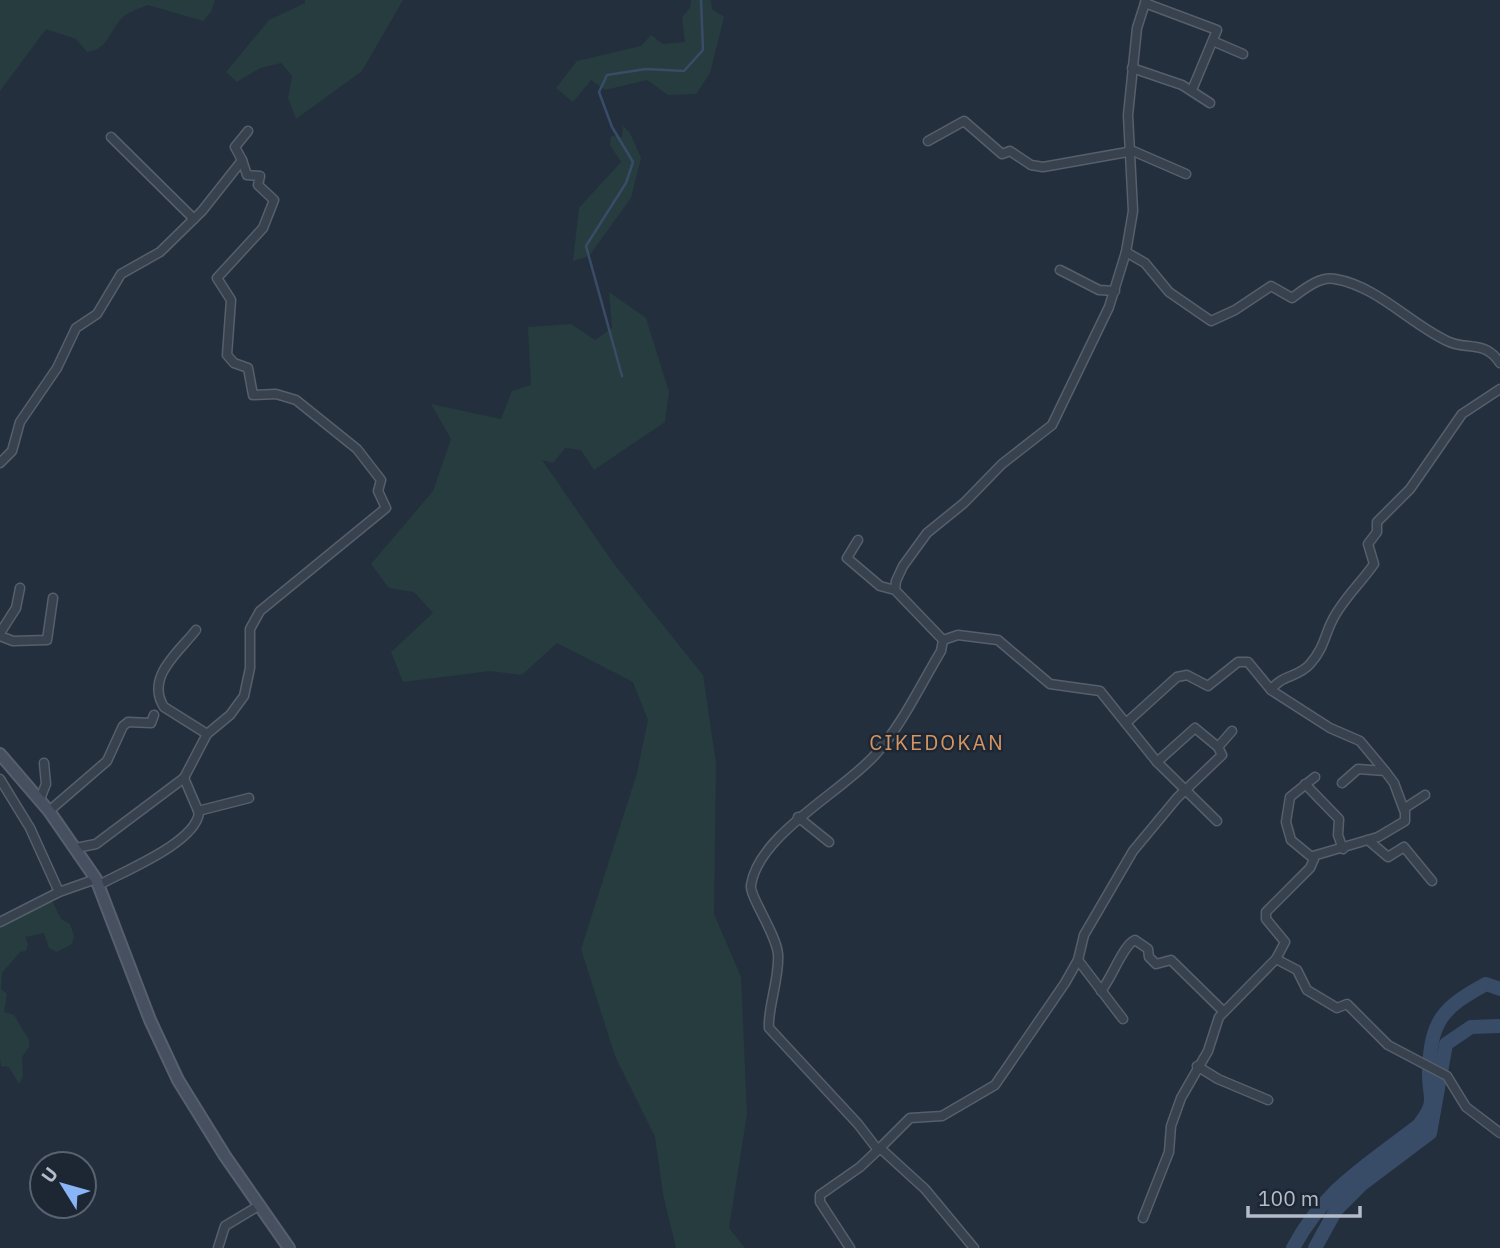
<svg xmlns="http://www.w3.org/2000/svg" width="1500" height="1248" font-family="'IBM Plex Sans',sans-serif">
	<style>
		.green { fill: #263c3f }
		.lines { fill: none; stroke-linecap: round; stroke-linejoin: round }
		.stream { stroke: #394c67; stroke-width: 2.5 }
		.river { stroke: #394c67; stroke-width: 14 }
		.minor-casing { stroke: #565f6c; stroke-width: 11 }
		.secondary-casing { stroke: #565f6c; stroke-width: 14 }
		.minor { stroke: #38414e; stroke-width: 8 }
		.secondary { stroke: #465061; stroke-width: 10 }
		.labels { text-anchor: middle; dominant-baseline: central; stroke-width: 5; stroke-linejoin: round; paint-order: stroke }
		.quarter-label { font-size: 21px; letter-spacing: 2px; fill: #d59563; stroke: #1d2633 }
	</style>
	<rect width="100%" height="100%" fill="#242f3e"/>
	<!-- green -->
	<g class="green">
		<path d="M0 0H215L211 12 203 21 148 5C140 8 128 12 122 18 109 31 109 49 87 52L76 39 46 29 0 91Z"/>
		<polygon points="305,0 403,0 362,71 296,119 288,98 292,76 281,63 260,68 237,82 226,72 269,20 305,3"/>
		<polygon points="691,0 711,0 712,9 724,17 710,73 696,94 668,95 647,80 605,90 591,80 573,102 556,88 577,61 641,46 651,35 663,44 685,42 682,17 690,8"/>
		<polygon points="623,126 630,133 641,158 631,198 589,256 573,261 579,208 621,162 610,145 611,136 622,137"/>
		<polygon points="609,292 646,318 669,392 665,422 594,470 581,450 565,448 553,463 542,460 614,564 703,675 716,763 714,914 741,977 747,1114 729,1228 745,1248 676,1248 663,1194 655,1137 615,1056 581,949 637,773 648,720 633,682 557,643 522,675 490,671 403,682 391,652 433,613 414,592 389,588 371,564 433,491 451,439 431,404 501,419 512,391 531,385 528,327 571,324 595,340 612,328"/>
		<polygon points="51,899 61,919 70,924 74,936 72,944 57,952 49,948 44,933 25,937 28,944 26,951 20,952 2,973 1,989 7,994 4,1012 14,1015 29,1040 29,1047 22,1057 23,1076 19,1084 9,1067 1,1066 0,1059 0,925"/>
	</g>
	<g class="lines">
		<!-- stream -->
		<polyline class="stream" points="622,376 586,246 626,183 633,162 612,127 599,92 607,75 646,69 684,71 703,50 701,0"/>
		<!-- river -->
		<g class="river">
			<path d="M1293 1248C1325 1188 1368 1165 1419 1125 1438 1099 1429 1101 1429 1074 1430 1021 1442 1008 1486 984L1500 989"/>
			<polyline points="1315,1248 1336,1210 1361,1185 1430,1133 1446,1044 1471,1027 1500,1026"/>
		</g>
		<!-- minor casing -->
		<g class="minor-casing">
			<g id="minor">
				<polyline points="1145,3 1217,30 1192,90"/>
				<polyline points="1215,42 1243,54"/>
				<polyline points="1132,68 1182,85 1210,103"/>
				<polyline points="111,137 194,219"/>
				<polyline points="928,141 964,121 1002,154 1010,151 1031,165 1043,167 1133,151 1186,174"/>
				<path d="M1126 252 1145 263 1169 292 1211 321 1235 310 1271 286 1292 298C1303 290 1319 276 1335 279 1377 286 1409 323 1447 341 1467 351 1484 339 1500 363"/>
				<polyline points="1060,270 1099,290 1115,291"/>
				<polyline points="0,463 12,451 20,422 57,368 76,328 97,314 121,274 160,252 202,211 240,163 242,160 235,147 248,131"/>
				<polyline points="858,540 847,558 880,586 895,590"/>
				<path d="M196 630C179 652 145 677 164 707L207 734"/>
				<polyline points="0,633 16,608 20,588"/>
				<polyline points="0,636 13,641 47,640 53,598"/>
				<polyline points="943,640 958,635 998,640 1050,684 1100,691 1157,762 1217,821"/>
				<path d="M1271 690C1282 674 1298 678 1310 664 1324 648 1324 637 1332 621 1342 600 1361 583 1374 564L1368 544 1377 532V522L1410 489 1462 414 1500 389"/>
				<polyline points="1126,723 1177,677 1187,675 1208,686 1238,662 1248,662 1271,690 1330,728 1360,741 1385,771"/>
				<polyline points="1157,762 1195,728 1218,747"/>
				<polyline points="1315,777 1290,797 1286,822 1291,840 1314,859 1310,868 1266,912 1266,919 1285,942 1276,959 1297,970 1307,990 1337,1008 1347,1004 1388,1045 1447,1076 1466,1107 1500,1133"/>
				<polyline points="0,779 30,828 59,892"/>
				<polyline points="1342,783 1358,769 1385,771 1394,783 1404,810"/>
				<polyline points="1305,784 1339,819 1338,835 1343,849"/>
				<polyline points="40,799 46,784 44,763"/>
				<polyline points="49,811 107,761 123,726 128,722 151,723 154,715"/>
				<polyline points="198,811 249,798"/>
				<polyline points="798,817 829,842"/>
				<polyline points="1368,840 1388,857 1404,847 1432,881"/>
				<polyline points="76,848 96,844 184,778"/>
				<polyline points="1313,856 1378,837 1405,821 1405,808 1425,795"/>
				<path d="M99 885C124 871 195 843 199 813L184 778 207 734 230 715 244 696 250 668V629L260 611 386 508 378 491 381 480 357 449 296 400 276 394 253 395 248 368 234 363 227 355 231 300 217 278 263 228 274 200 258 185 260 176 247 175 242 160"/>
				<polyline points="0,922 59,892 96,879"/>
				<polyline points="1078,960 1123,1019"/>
				<path d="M1101 991C1112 978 1123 945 1135 940L1148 949 1149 957 1156 964 1171 960 1223 1011"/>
				<polyline points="1197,1066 1218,1079 1268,1100"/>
				<polyline points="880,1148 925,1189 974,1248"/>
				<polyline points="878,1150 910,1118 942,1116 995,1085 1065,983 1078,960 1084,935 1133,851 1177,798 1222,755 1218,747 1232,731"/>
				<polyline points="1143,1218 1169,1152 1171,1126 1181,1098 1208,1051 1219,1017 1276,959"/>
				<polyline points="218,1248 225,1226 260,1205"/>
				<path d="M850 1248 820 1202V1195L860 1167 878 1150 858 1124 769 1028C767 1011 780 976 778 954 776 933 749 896 751 885 759 834 842 792 875 755 902 725 920 686 941 651L943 640 895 590 896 581 903 566 927 533 964 503 1002 464 1052 425 1109 307 1126 252 1133 211 1128 115 1137 28 1146 0"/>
			</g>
		</g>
		<!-- secondary casing -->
		<g class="secondary-casing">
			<polyline id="secondary" points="0,754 49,811 96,879 150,1020 178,1080 225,1156 289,1248"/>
		</g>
		<!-- minor -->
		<use href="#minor" class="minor"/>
		<!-- secondary -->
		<use href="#secondary" class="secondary"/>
	</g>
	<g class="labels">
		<!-- quarter labels -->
		<g class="quarter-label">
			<text x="937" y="742">CIKEDOKAN</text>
		</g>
	</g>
	<!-- north arrow -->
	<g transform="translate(63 1185) rotate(307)"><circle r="33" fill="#1d2633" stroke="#59626f" stroke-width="2"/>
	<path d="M0-5L12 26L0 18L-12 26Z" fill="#8ab4f8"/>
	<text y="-10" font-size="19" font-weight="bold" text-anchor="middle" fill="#b4bcc9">U</text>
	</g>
	<!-- scale -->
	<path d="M1248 1206v10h112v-10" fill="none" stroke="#b4bcc9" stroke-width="3.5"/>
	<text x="1258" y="1206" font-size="21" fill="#b4bcc9" stroke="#1d2633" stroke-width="5" paint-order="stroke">100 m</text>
</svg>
